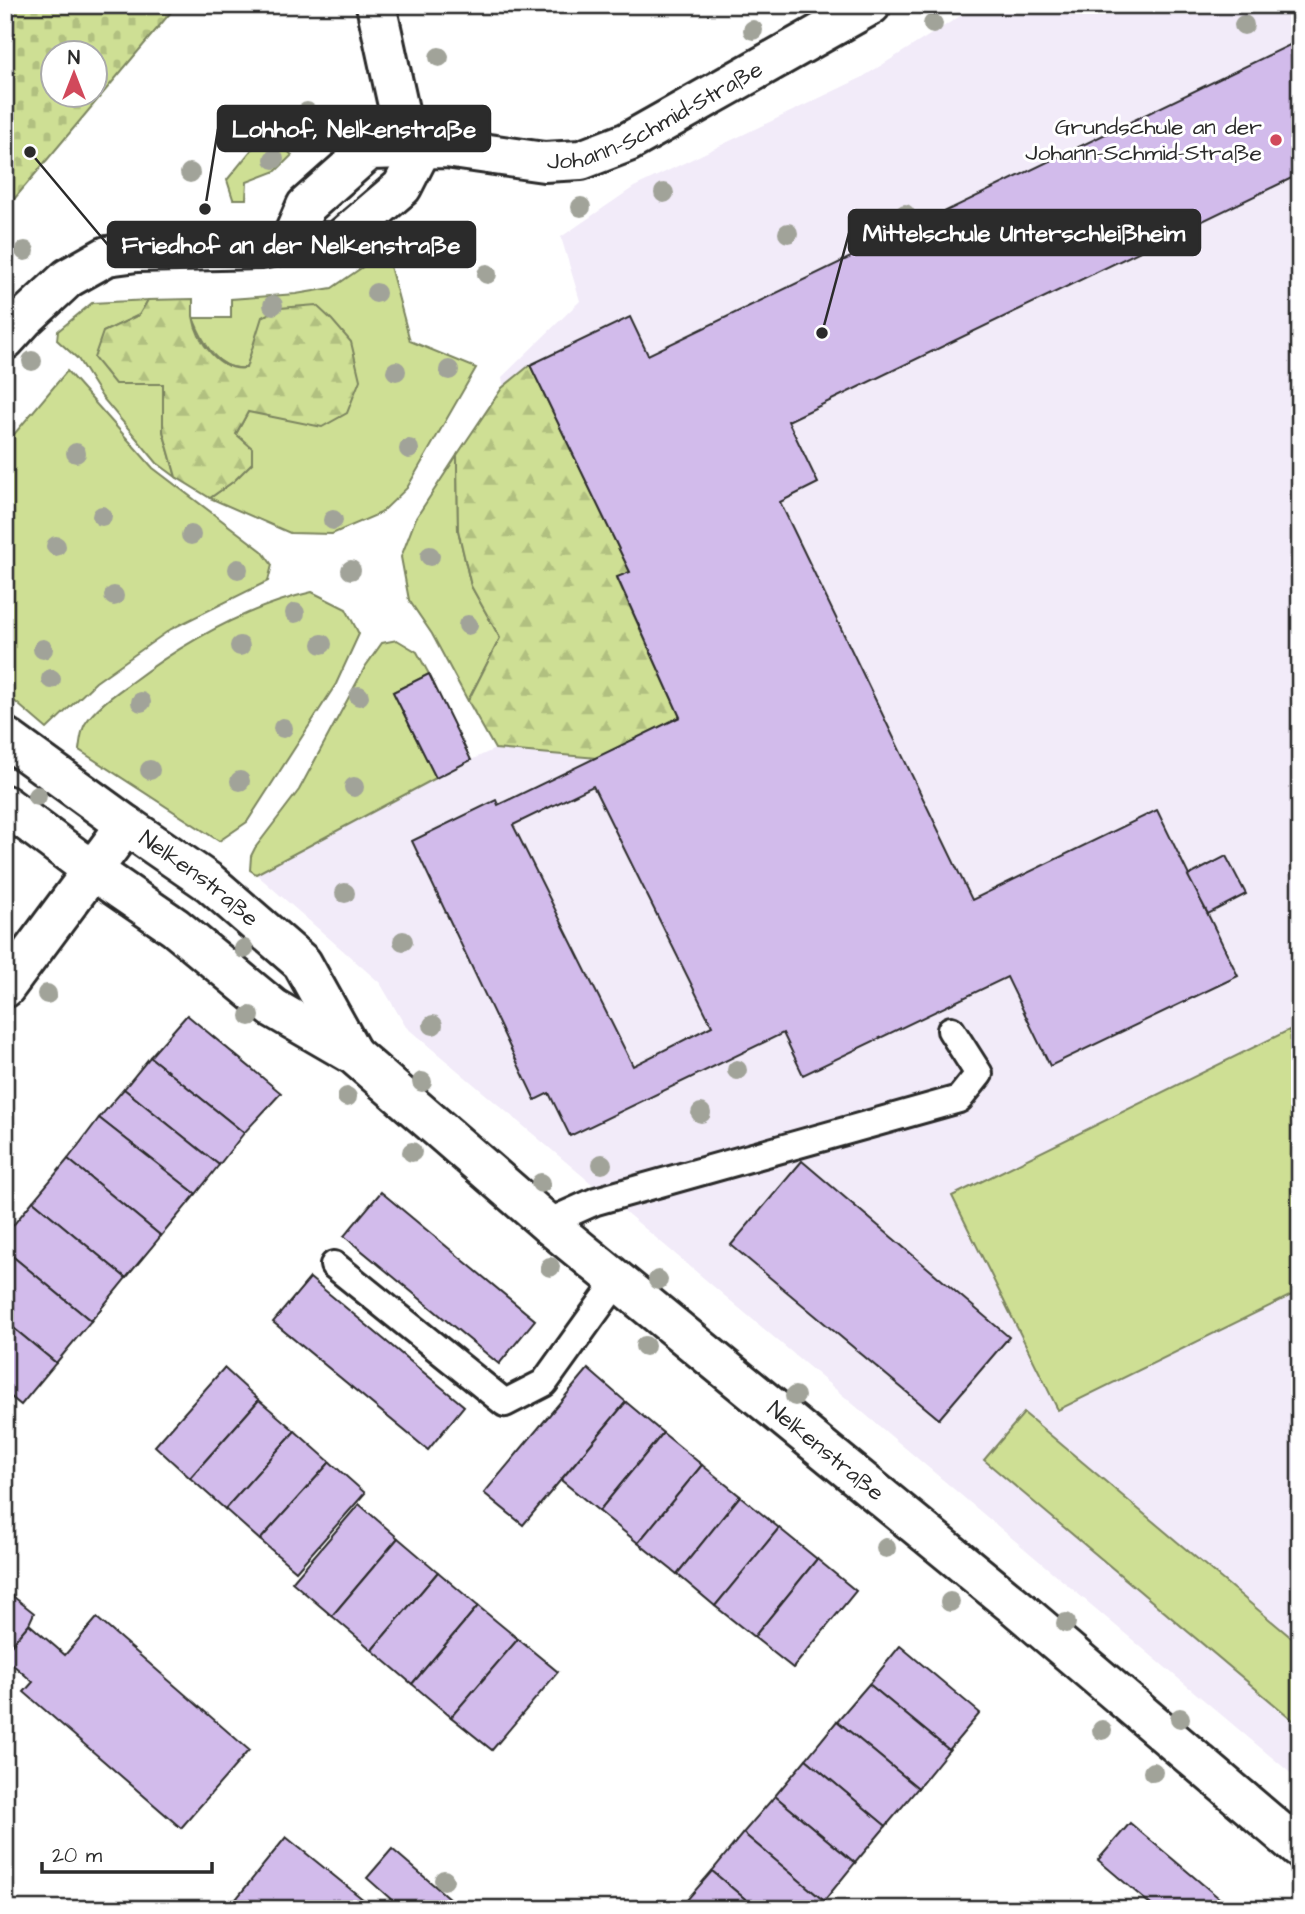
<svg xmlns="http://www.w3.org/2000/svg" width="1305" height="1914" font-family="'Architects Daughter',sans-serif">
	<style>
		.built { fill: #f2ebf9 }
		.grass { fill: #cedf94; stroke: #7c8560; stroke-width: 2 }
		.forest { fill: url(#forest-firs); stroke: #7c8560; stroke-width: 2 }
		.cemetery { fill: url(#cemetery-stones); stroke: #7c8560; stroke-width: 2; fill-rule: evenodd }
		.building { fill: #d2bbeb; stroke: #2b2b2b; stroke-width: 2; fill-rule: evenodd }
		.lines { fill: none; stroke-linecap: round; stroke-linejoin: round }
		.service-casing { stroke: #2b2b2b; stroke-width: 32 }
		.minor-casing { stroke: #2b2b2b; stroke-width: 44 }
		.service { stroke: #fff; stroke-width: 26 }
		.minor { stroke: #fff; stroke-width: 38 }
		.tree { fill: #a1a399 }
		.poi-dot { fill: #d1495b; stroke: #fff; stroke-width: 2.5 }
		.labels { text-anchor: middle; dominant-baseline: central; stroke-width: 6; stroke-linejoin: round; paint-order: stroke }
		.street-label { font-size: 23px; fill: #2b2b2b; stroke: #fff }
		.poi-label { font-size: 23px; fill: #2b2b2b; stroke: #fff; text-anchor: end }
		.leader { fill: none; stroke: #2b2b2b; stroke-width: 2.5 }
		.callout-dot { fill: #2b2b2b; stroke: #fff; stroke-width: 2.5 }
		.callout { fill: #2b2b2b; stroke: #2b2b2b; stroke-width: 2.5 }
		.callout-label { font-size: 24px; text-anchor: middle; font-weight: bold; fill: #fff }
	</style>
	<defs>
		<pattern id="forest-firs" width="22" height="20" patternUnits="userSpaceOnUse" patternTransform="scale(1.75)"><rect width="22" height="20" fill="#cedf94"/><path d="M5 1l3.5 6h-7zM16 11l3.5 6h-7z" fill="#b1c080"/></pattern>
		<pattern id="cemetery-stones" width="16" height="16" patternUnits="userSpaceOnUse" patternTransform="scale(1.75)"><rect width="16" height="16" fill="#cedf94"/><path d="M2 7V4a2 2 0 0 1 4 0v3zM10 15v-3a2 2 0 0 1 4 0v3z" fill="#b1c080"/></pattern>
	</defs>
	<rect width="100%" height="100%" fill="#fff"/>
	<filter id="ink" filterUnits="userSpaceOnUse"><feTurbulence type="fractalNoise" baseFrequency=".0143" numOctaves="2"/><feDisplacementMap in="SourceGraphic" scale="14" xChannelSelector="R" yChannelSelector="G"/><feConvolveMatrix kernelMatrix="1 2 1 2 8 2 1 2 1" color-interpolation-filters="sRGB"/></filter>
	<g filter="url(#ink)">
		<!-- built -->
		<polygon class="built" points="978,5 1300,5 1300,1781 406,1027 380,983 256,874 471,760 495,749 554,732 502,377 580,301 561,237 634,187 861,78"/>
		<!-- grass -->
		<g class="grass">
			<polygon points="266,132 292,155 276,171 247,182 246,199 233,199 227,180"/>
			<path d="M386 251 410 341 476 368 407 488 381 513 332 534 290 533 210 498 234 481 252 463 236 434 248 412 252 352 246 368C216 371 203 342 193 318H231V299L296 294 332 288Z"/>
			<polygon points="148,300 140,315 103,332 115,383 163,384 163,431 176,477 157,463 102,397 78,359 57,340 58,331 92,303"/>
			<polygon points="67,371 153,468 262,551 272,565 268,581 171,629 96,682 47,729 5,693 5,445"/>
			<polygon points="457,455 458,530 471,586 500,638 468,701 432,634 409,600 401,557 416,518"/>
			<path d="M312 592 346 609 359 634 336 684 247 822 219 841 79 750C80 742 81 731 85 724 95 708 114 695 129 684 183 643 246 607 312 592Z"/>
			<polygon points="397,640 417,652 429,674 393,692 436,778 256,874 250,870 251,856 255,848 299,790 365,667 382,643"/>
			<polygon points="1289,1030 1300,1052 1300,1291 1058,1410 952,1196"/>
			<polygon points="1024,1413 1300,1645 1300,1726 984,1460"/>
		</g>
		<!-- forest -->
		<g class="forest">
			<path d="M193 299C193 304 193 311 193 316 197 342 220 372 246 368L262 317 280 308 316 305 332 320 351 342 360 380 347 413 322 427 248 412 236 434 252 448V463L234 481 210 498 176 477 163 431V384H115L94 358 103 332 139 315 148 300Z"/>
			<polygon points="530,365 630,572 617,578 680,717 597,758 495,749 468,701 500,638 471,586 458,530 457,455 502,388"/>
		</g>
		<!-- cemetery -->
		<path class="cemetery" d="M5 5H177L5 210ZM52 52H94V94H52Z"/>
		<!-- building -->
		<g class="building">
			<path d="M1300 40V174L788 421 818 483 780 502 972 900 1157 810 1238 976 1050 1066 1007 977 803 1075 783 1033 570 1136 549 1093 535 1100 412 841 496 800 498 805 680 717 617 577 630 572 530 365 630 317 648 355ZM593 786 712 1026 633 1066 513 825Z"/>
			<polygon points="429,674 471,760 436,778 393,692"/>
			<polygon points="1226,856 1246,894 1208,914 1188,876"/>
			<polygon points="187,1015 281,1093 244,1133 150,1057"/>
			<polygon points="150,1057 244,1133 219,1165 124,1089"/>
			<polygon points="124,1089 219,1165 196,1194 99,1118"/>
			<polygon points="99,1118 196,1194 161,1236 68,1159"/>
			<polygon points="68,1159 161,1236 126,1278 33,1201"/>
			<polygon points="802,1161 1009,1337 939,1419 731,1245"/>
			<polygon points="381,1192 535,1320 499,1364 344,1236"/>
			<polygon points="33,1201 126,1278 91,1321 5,1250 5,1235"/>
			<polygon points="5,1250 91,1321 56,1363 5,1321"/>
			<polygon points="310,1278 464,1406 428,1450 273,1322"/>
			<polygon points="5,1321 56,1363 21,1405 5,1392"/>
			<polygon points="224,1368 259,1400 190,1478 155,1446"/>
			<polygon points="588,1369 626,1402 523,1525 484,1493"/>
			<polygon points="259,1400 295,1431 225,1509 190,1478"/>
			<polygon points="626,1402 663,1433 599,1511 561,1480"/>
			<polygon points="295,1431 330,1462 260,1540 225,1509"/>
			<polygon points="663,1433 702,1465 638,1543 599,1511"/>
			<polygon points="330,1462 365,1493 296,1571 260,1540"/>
			<polygon points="702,1465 740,1496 677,1574 638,1543"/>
			<polygon points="740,1496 779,1528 715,1606 677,1574"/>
			<polygon points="359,1504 398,1538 332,1616 292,1582"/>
			<polygon points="779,1528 817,1559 754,1637 715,1606"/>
			<polygon points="398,1538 438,1572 372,1650 332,1616"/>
			<polygon points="817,1559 856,1591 793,1668 754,1637"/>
			<polygon points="438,1572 478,1606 412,1684 372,1650"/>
			<polygon points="5,1590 34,1613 29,1624 5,1652"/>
			<polygon points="478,1606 518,1639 451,1717 412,1684"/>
			<polygon points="97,1618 249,1750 181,1828 24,1692 33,1682 5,1658 5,1652 29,1624 65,1655"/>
			<polygon points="518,1639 558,1672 492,1750 451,1717"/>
			<polygon points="900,1646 980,1713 949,1750 869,1684"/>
			<polygon points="869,1684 949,1750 918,1788 837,1721"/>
			<polygon points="837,1721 918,1788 886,1826 806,1759"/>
			<polygon points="806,1759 886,1826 855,1863 775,1796"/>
			<polygon points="775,1796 855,1863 824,1901 743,1833"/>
			<polygon points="1130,1823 1232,1909 1156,1909 1098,1860"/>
			<polygon points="743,1833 824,1901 818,1909 757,1909 712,1871"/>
			<polygon points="286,1837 375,1909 228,1909"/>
			<polygon points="392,1849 458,1906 456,1909 402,1909 367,1878"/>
			<polygon points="712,1871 757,1909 680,1908"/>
		</g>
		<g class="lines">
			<!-- service casing -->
			<g class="service-casing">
				<g id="service">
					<polyline points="547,1223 596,1201 959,1099 979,1074 951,1030"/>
					<polyline points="334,1265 505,1403 544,1383 618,1280"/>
				</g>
			</g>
			<!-- minor casing -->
			<g class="minor-casing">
				<g id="minor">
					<polyline points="376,5 401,119 422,148"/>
					<path id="s1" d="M290 243 306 206 369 150 446 148 544 162 581 160 628 142 871 5"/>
					<polyline points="5,340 25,318 68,278 107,256 137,252 261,249 290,243 338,242 402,187 422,148"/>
					<path id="s2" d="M5 737 126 825 210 883 302 963 352 1053"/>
					<path id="s3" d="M5 805 92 870 175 927 273 1008 354 1055 547 1223 1016 1607 1300 1849"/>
					<polyline points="5,988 126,825"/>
				</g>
			</g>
			<!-- service -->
			<use href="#service" class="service"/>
			<!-- minor -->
			<use href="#minor" class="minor"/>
		</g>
		<!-- trees -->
		<g class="tree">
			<circle cx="933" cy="24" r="10"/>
			<circle cx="1244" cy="25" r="10"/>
			<circle cx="753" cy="30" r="10"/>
			<circle cx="439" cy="57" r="10"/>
			<circle cx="307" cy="112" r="10"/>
			<circle cx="274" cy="159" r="10"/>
			<circle cx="190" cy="173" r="10"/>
			<circle cx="664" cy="193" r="10"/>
			<circle cx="581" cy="207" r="10"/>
			<circle cx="905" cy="214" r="10"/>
			<circle cx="788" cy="233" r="10"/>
			<circle cx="25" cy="251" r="10"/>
			<circle cx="487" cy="274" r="10"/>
			<circle cx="376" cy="293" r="10"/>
			<circle cx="273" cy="305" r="10"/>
			<circle cx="32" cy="361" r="10"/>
			<circle cx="449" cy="370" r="10"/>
			<circle cx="396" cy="371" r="10"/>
			<circle cx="409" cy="449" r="10"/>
			<circle cx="76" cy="453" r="10"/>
			<circle cx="102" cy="516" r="10"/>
			<circle cx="333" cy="520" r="10"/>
			<circle cx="191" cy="535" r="10"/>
			<circle cx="56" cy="546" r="10"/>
			<circle cx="430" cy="556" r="10"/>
			<circle cx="238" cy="569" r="10"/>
			<circle cx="351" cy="570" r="10"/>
			<circle cx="114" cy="596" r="10"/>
			<circle cx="295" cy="613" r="10"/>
			<circle cx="468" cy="625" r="10"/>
			<circle cx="322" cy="644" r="10"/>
			<circle cx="240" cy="646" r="10"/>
			<circle cx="43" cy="649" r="10"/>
			<circle cx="51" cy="679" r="10"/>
			<circle cx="359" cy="696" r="10"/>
			<circle cx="141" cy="702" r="10"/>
			<circle cx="283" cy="728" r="10"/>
			<circle cx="150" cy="770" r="10"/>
			<circle cx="240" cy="781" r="10"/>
			<circle cx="354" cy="787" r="10"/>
			<circle cx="37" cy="796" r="10"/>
			<circle cx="345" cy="893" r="10"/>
			<circle cx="403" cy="941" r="10"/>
			<circle cx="244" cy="949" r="10"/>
			<circle cx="47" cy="994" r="10"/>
			<circle cx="250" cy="1016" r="10"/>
			<circle cx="433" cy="1025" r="10"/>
			<circle cx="737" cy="1070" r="10"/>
			<circle cx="422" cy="1082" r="10"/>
			<circle cx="347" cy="1097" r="10"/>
			<circle cx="701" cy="1113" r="10"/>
			<circle cx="412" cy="1152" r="10"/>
			<circle cx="602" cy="1164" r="10"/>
			<circle cx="541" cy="1183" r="10"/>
			<circle cx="550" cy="1267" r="10"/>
			<circle cx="658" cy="1280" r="10"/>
			<circle cx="645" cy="1346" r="10"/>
			<circle cx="795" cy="1396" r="10"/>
			<circle cx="886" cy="1548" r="10"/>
			<circle cx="950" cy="1602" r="10"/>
			<circle cx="1066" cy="1623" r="10"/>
			<circle cx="1180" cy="1718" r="10"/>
			<circle cx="1102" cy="1730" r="10"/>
			<circle cx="1153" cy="1772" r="10"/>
			<circle cx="444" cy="1880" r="10"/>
		</g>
	</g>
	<!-- markers -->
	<circle class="poi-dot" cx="1276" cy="140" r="7"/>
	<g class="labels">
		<!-- street labels -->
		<g class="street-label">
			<text stroke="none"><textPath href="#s1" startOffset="422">Johann-Schmid-Straße</textPath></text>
			<text stroke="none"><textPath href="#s2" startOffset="240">Nelkenstraße</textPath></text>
			<text stroke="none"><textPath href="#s3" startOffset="1046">Nelkenstraße</textPath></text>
		</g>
		<!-- poi labels -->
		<g class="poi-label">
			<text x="1262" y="127">Grundschule an der<tspan x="1262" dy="26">Johann-Schmid-Straße</tspan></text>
		</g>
	</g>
	<!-- callouts -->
	<path class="leader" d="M205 209L218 129M822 333L849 233M30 152L108 245"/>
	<g class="callout-dot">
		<circle cx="205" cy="209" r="7"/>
		<circle cx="822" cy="333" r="7"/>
		<circle cx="30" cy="152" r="7"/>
	</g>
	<g class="callout">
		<rect x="218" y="106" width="272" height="45" rx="7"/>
		<rect x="849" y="210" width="351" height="45" rx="7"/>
		<rect x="108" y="222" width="367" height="45" rx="7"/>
	</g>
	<g class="callout-label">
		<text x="354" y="137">Lohhof, Nelkenstraße</text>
		<text x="1024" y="241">Mittelschule Unterschleißheim</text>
		<text x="291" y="253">Friedhof an der Nelkenstraße</text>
	</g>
	<!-- margin -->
	<rect width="1305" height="1914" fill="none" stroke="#fff" stroke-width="28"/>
	<rect x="14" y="14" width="1277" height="1886" fill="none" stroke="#2b2b2b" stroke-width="2.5" filter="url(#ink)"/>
	<!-- north arrow -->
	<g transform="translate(74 74)"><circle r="33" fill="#ffffff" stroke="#aaaaaa" stroke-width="2"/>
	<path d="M0-5L12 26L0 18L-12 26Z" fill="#d1495b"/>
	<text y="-10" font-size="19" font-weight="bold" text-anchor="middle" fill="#2b2b2b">N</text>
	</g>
	<!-- scale -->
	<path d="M42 1862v10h170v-10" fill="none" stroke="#2b2b2b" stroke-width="3.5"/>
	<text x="52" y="1862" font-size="21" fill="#2b2b2b" stroke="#ffffff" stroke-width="5" paint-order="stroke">20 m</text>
</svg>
